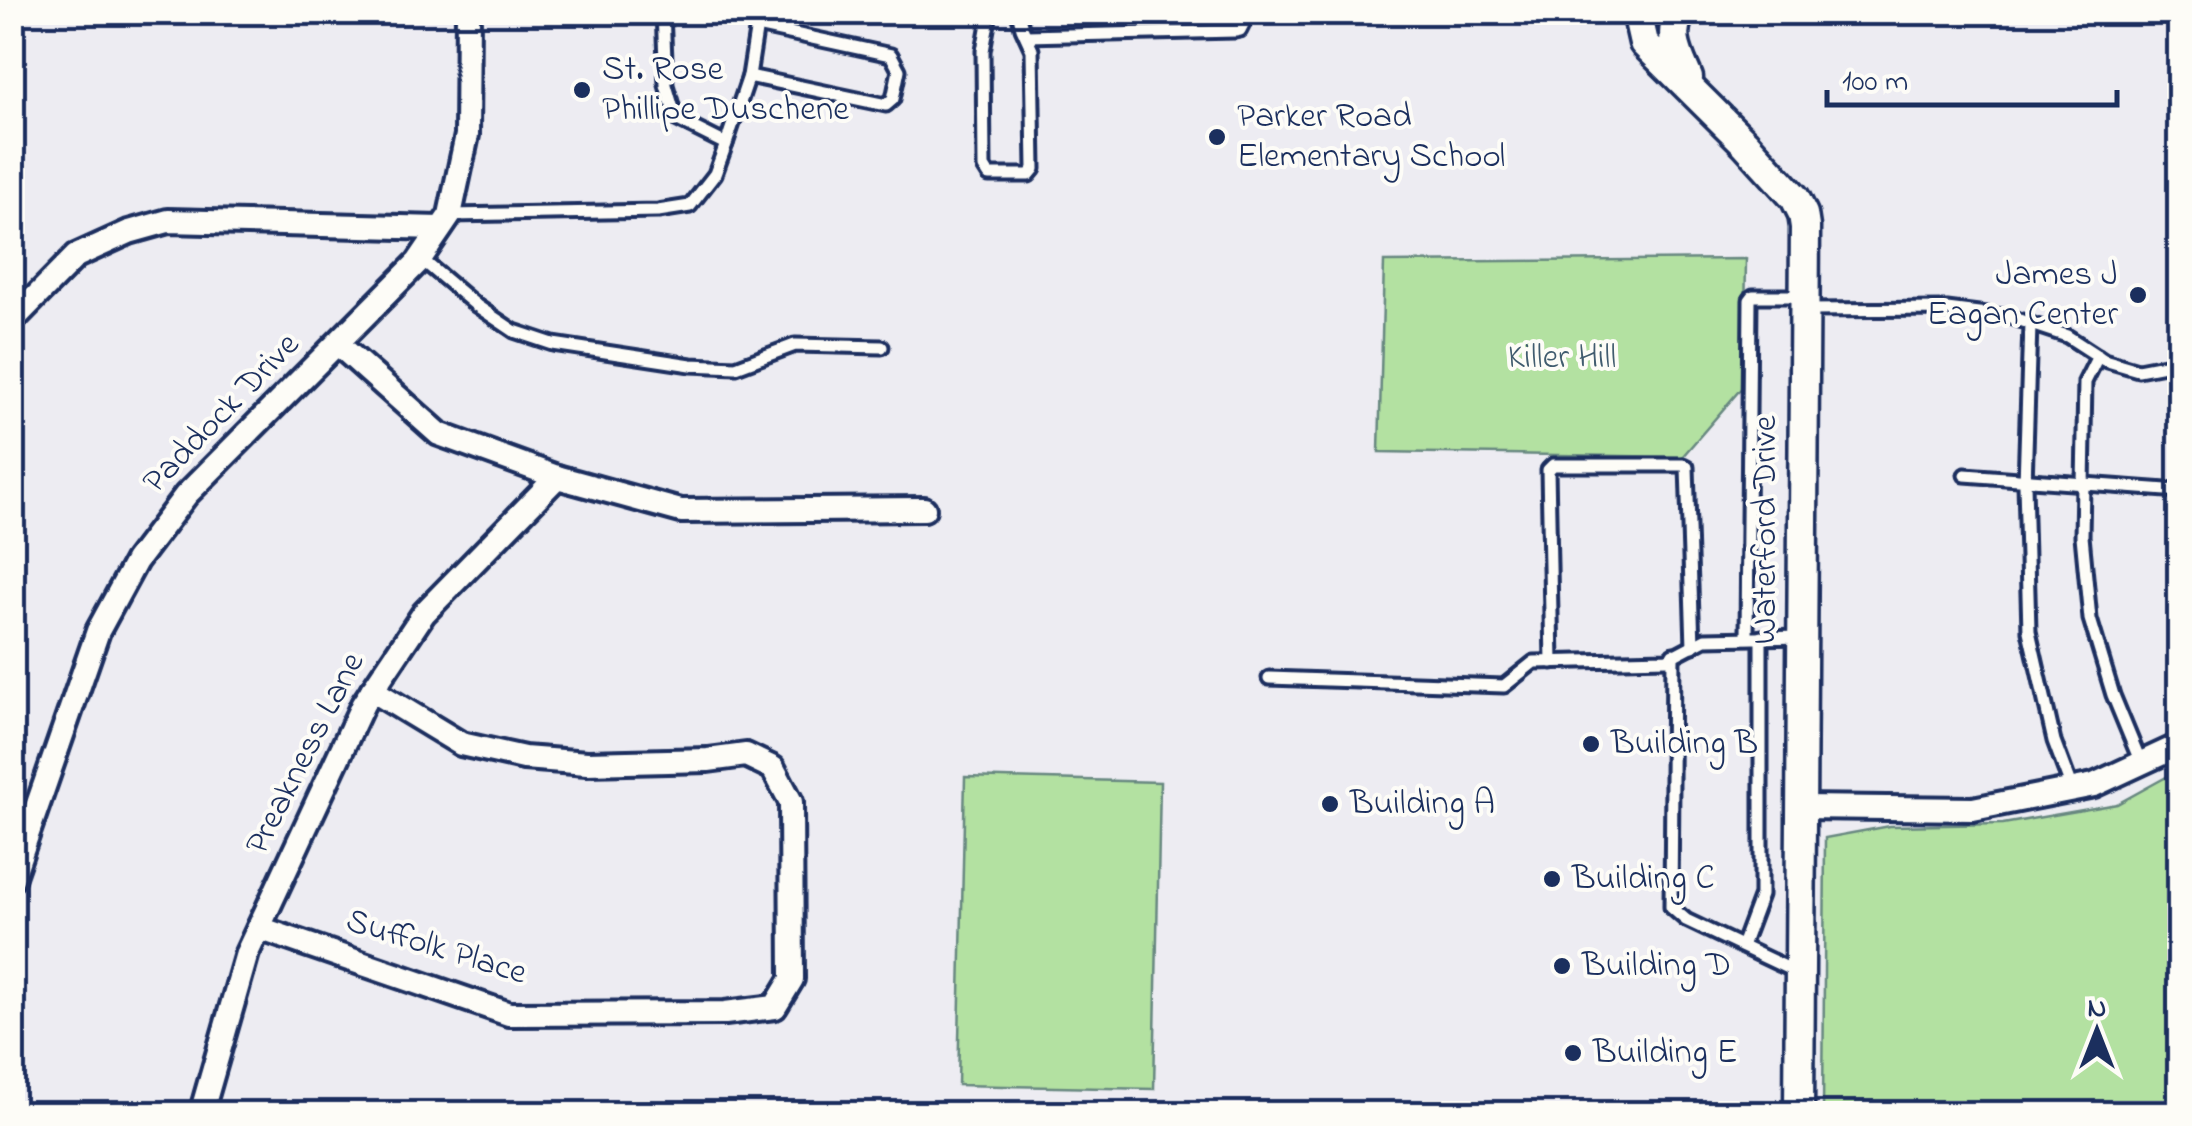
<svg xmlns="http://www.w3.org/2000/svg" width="2192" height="1126" font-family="'Indie Flower',sans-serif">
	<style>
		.park { fill: #b3e1a1; stroke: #678880; stroke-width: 2.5 }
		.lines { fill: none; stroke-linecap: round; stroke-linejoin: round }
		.service-casing { stroke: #1b2f5e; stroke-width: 19 }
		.minor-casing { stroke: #1b2f5e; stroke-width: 30 }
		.tertiary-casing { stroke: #1b2f5e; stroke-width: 35 }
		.service { stroke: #fdfcf7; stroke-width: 11 }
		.minor { stroke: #fdfcf7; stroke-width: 22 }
		.tertiary { stroke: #fdfcf7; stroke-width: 28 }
		.poi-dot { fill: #1b2f5e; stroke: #fdfcf7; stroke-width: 4 }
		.labels { text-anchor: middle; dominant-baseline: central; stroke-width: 8; stroke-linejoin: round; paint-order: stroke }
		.poi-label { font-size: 35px; fill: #1b2f5e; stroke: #fdfcf7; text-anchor: start }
		.park-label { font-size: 35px; fill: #415c6f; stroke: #fdfcf7 }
		.street-label { font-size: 35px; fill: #1b2f5e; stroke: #fdfcf7 }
	</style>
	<rect width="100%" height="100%" fill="#edecf2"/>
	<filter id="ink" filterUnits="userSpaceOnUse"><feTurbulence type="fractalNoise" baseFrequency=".01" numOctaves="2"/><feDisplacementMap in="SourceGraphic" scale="20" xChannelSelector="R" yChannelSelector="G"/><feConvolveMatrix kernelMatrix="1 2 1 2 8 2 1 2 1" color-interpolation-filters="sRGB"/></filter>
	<g filter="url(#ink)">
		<!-- park -->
		<g class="park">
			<polygon points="1746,259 1744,385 1682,457 1379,452 1384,262"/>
			<polygon points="2179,770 2179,1113 1823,1113 1825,838 1890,826 2003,824 2117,804"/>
			<polygon points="965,777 1160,782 1154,1089 958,1085"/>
		</g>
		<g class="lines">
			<!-- service casing -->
			<g class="service-casing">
				<g id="service">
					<polyline points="663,12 666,85 676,119 726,144"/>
					<polyline points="990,12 983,51 984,167 989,175 1029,175 1034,169 1032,50 1022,28 1018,12"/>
					<polyline points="1026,36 1235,31 1240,30 1249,12"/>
					<polyline points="749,76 886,105 893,99 899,70 891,55 757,26"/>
					<polyline points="450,215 658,211 690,206 715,174 726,144 749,76 759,12"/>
					<polyline points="420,258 477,306 514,331 553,344 691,365 736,367 795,345 882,347"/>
					<polyline points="1807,310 1947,309 2010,317 2067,336 2104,360 2138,370 2180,362"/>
					<polyline points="2030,324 2025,484 2029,631 2054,741 2072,789"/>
					<polyline points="2098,356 2085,382 2082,536 2090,619 2113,695 2141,763"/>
					<polyline points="1965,475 2180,491"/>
					<polyline points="1747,637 1750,300 1753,296 1805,296"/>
					<polyline points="1673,654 1671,907 1686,920 1798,973"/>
					<polyline points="1552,662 1548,470 1553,465 1683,465 1687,467 1693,646"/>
					<polyline points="1269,678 1504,686 1534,662 1667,659 1705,639 1803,637"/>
					<polyline points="1742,946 1761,895 1761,637"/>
				</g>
			</g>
			<!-- minor casing -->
			<g class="minor-casing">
				<g id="minor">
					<polyline points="12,321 76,256 129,232 168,221 440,228"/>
					<polyline points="338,344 439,434 557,477 681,511 924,509"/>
					<polyline points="1801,807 1973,809 2094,785 2180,745"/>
					<polyline points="12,879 98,631 136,561 186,495 418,262 450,215 467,135 468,12"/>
					<polyline points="259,928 509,1014 725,1013 775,1007 792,979 791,802 773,768 746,755 708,760 587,763 524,758 461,744 372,690"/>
					<polyline points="201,1114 247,953 363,704 424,613 557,477"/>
				</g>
			</g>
			<!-- tertiary casing -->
			<g class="tertiary-casing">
				<g id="tertiary">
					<polyline points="1637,12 1644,43 1745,143 1795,198 1803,214 1805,227 1799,1114"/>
					<path d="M1681 12C1666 35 1679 56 1688 78"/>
				</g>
			</g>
			<!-- service -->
			<use href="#service" class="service"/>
			<!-- minor -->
			<use href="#minor" class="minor"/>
			<!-- tertiary -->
			<use href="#tertiary" class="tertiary"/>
		</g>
	</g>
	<!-- markers -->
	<g class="poi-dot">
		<circle cx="582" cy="90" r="10"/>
		<circle cx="1217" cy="137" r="10"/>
		<circle cx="2138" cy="295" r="10"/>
		<circle cx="1591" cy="744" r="10"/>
		<circle cx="1330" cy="804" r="10"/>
		<circle cx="1552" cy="879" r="10"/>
		<circle cx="1562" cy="966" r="10"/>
		<circle cx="1573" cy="1053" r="10"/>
	</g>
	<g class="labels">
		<!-- poi labels -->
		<g class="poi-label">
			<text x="602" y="70">St. Rose<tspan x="602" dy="40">Phillipe Duschene</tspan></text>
			<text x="1237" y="117">Parker Road<tspan x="1237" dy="40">Elementary School</tspan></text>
			<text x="2118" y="275" text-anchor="end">James J<tspan x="2118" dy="40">Eagan Center</tspan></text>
			<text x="1611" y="744">Building B</text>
			<text x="1350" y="804">Building A</text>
			<text x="1572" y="879">Building C</text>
			<text x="1582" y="966">Building D</text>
			<text x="1593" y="1053">Building E</text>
		</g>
		<!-- park labels -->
		<g class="park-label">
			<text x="1562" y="358">Killer Hill</text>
		</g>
		<!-- street labels -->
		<g class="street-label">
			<text transform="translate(222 414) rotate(-46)">Paddock Drive</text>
			<text transform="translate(1766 530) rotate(-90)">Waterford Drive</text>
			<text transform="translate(306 754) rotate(-63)">Preakness Lane</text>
			<text transform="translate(436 948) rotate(17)">Suffolk Place</text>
		</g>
	</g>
	<!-- margin -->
	<rect width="2192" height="1126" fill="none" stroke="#fdfcf7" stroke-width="50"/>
	<rect x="25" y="25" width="2142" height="1076" fill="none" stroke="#1b2f5e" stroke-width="4" filter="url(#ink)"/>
	<!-- north arrow -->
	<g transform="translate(2097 1031)" stroke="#fdfcf7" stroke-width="8" paint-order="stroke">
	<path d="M0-8L18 38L0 25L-18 38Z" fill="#1b2f5e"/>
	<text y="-15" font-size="28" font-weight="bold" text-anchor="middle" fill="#1b2f5e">N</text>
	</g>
	<!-- scale -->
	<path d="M1827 90v15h290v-15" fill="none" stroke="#1b2f5e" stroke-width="5"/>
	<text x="1842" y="90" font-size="30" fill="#1b2f5e" stroke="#fdfcf7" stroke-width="8" paint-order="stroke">100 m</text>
</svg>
